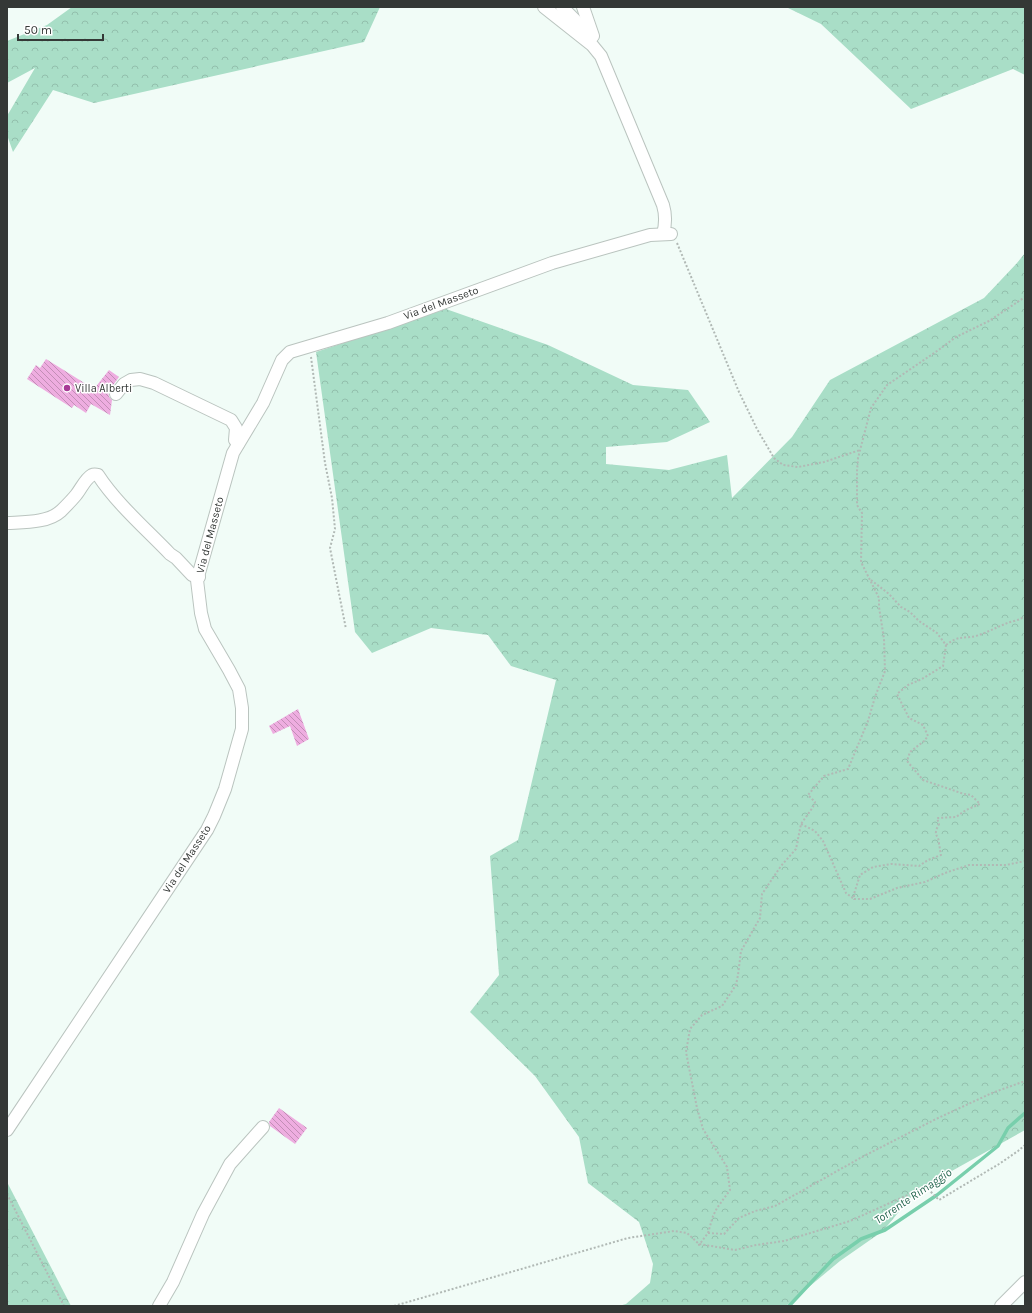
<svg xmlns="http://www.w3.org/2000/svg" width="1032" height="1313" font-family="Karla,sans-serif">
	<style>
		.forest { fill: url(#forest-crowns) }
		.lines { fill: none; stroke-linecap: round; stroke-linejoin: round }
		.stream { stroke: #78cfac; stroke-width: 3.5 }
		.building { fill: url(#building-back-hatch) }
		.minor-casing { stroke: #bac4bf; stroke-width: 14 }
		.path { stroke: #b1b9b5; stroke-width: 2; stroke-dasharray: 2 2; stroke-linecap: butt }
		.minor { stroke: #fff; stroke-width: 12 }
		.poi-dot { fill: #a73996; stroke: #fff; stroke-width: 1.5 }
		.labels { text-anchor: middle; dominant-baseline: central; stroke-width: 3; stroke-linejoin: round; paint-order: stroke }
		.street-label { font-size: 11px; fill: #343836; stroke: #fff }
		.poi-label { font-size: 11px; fill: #343836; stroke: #fff; text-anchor: start }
		.water-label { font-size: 12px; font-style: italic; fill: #22654d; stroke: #fff }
	</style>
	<defs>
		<pattern id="forest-crowns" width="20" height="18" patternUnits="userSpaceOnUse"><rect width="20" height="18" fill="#a9dec7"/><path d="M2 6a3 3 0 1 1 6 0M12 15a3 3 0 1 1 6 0" fill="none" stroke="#92bfac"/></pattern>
		<pattern id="building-back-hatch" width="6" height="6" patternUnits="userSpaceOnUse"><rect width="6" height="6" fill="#eeade0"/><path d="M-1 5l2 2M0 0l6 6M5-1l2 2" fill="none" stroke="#c28eb6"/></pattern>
	</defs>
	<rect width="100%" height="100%" fill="#f1fcf7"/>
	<!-- forest -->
	<g class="forest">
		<polygon points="72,7 380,7 364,42 94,103 53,90 13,152 7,135 7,116 35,68 7,83 7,41 47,25"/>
		<polygon points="786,7 1025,7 1025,75 1013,69 911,109 821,24"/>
		<polygon points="1025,253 1025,1130 916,1191 883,1231 840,1261 786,1306 619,1306 626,1304 650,1283 653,1264 639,1222 588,1183 579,1137 535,1076 470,1012 499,975 490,856 518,840 556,680 511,666 488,635 431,628 372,653 355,632 316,352 446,309 548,345 633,385 688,390 710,422 667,442 606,447 606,464 669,470 727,455 732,498 792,437 830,380 984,298 1017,263"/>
		<polygon points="7,1182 71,1306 7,1306"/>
	</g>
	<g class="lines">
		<!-- stream -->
		<polyline class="stream" points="789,1306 833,1259 861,1239 885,1230 937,1195 998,1146 1008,1128 1025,1113"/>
	</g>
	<!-- building -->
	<g class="building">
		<polygon points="46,359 94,389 109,370 119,377 108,392 109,397 112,400 110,415 91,404 86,413 74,405 72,408 27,379 36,365 40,368"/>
		<polygon points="298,709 309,739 297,746 290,726 273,734 269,726"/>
		<polygon points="279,1108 307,1128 295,1144 270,1126 269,1122"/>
	</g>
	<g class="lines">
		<!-- minor casing -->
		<g class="minor-casing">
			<g id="minor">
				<path d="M544 7 592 45 601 56 663 205C666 215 666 223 663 234"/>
				<polyline points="562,7 591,36"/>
				<polyline points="583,7 593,36"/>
				<polyline points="116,394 124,384 131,380 140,379 154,383 231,420 236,428 235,440 238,444"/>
				<path d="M7 523C24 522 48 523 61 511 66 506 72 500 76 495 81 489 85 479 92 475 94 474 95 474 98 475 116 503 147 530 170 554L176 558 192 575 199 577"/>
				<polyline points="7,1130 207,830 214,816 225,789 242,729 242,708 239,689 229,670 205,629 201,613 197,580 233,453 263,403 282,360 290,352 388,323 552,263 650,235 671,234"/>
				<polyline points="159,1306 173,1282 203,1214 230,1164 263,1127"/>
				<polyline points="1001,1306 1025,1282"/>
			</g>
		</g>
		<!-- path -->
		<g class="path">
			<polyline points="677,243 739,392 757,429 774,458 783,465 798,467 824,462 860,450"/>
			<polyline points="311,357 325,463 332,498 335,529 330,548 346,629"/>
			<path d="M871 580 889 594 901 607 910 612 919 621 937 633 946 645 943 666 922 679 908 685 897 694 909 718 923 725 928 736 924 741 910 752 907 761 923 780 964 794 971 795 980 804 966 810 956 817 937 818 939 824C932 837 939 834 939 844 940 848 940 851 941 855L928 860 919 866 891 864 873 867 860 875 854 894V899H870L897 888 925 882 945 873 969 865H1006L1025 861"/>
			<path d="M946 645C959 635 962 639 976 636 986 633 995 628 1005 624 1011 621 1019 621 1025 616"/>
			<polyline points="801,824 815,831 823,841 846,893 854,899"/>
			<polyline points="7,1194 64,1306"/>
			<polyline points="708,1233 724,1234 739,1218 755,1211 775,1206 862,1157 936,1119 992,1093 1025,1081"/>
			<polyline points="699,1244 699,1245 708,1233 713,1216 717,1208 730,1190 727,1167 703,1129 697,1108 686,1052 690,1029 702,1015 722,1006 736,985 738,975 741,951 760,918 762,894 781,866 796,849 801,824 813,807 815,802 808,795 824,776 848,769 868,721 875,697 885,671 884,639 879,607 879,598 861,562 862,513 857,505 857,471 858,458 871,408 887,385 937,351 956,337 989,321 1025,297"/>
			<polyline points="394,1306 628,1238 674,1231 687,1233 699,1244 735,1250 756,1245 784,1241 850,1221 923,1188 929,1190 939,1200 999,1164 1018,1151 1025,1145"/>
		</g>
		<!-- minor -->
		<use href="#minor" class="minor"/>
	</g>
	<!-- markers -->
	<circle class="poi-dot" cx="67" cy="388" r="4"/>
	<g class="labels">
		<!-- street labels -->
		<g class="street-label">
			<text transform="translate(441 303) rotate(-20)">Via del Masseto</text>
			<text transform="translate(210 535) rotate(-75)">Via del Masseto</text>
			<text transform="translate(187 859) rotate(-57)">Via del Masseto</text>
		</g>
		<!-- poi labels -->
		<g class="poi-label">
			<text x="75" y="388">Villa Alberti</text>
		</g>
		<!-- water labels -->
		<g class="water-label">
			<text transform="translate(913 1196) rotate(-34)">Torrente Rimaggio</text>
		</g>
	</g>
	<!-- border -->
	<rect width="1032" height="1313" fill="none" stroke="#343836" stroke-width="16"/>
	<!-- scale -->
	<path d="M18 34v6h85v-6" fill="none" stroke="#343836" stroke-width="2"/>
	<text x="24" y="34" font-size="12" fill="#343836" stroke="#ffffff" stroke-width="3" paint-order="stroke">50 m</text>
</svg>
